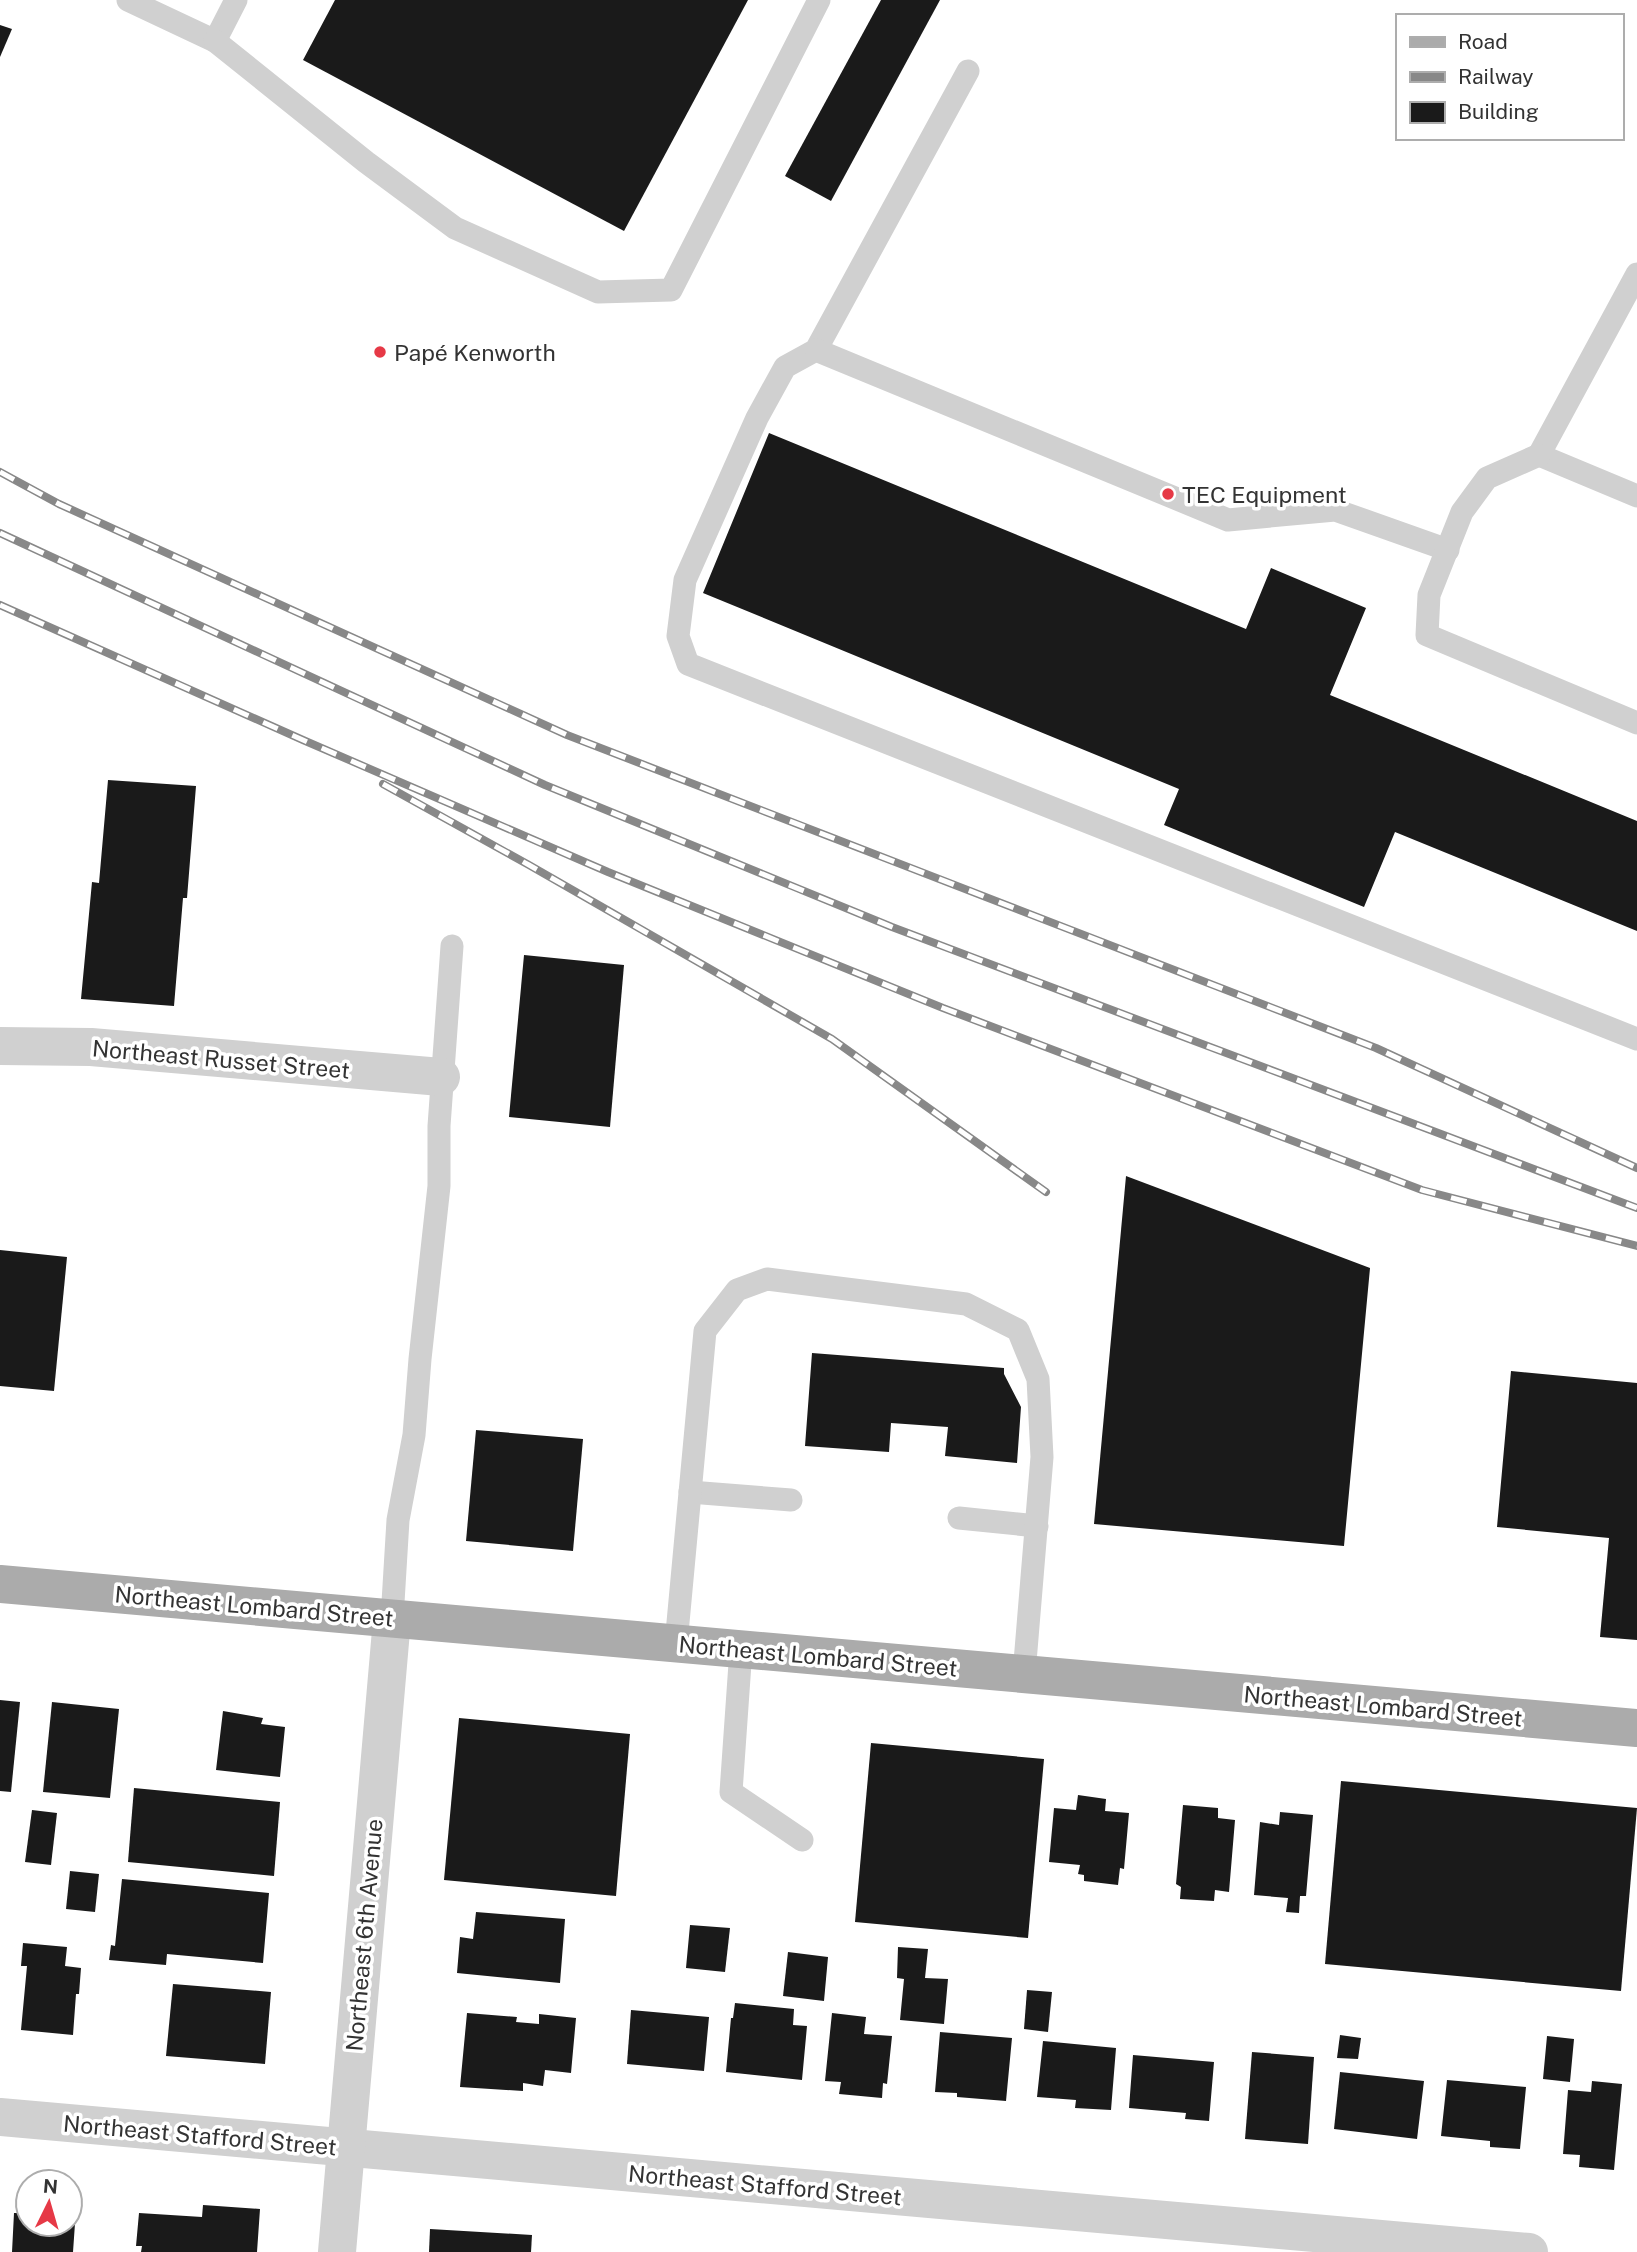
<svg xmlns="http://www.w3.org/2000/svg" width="1637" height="2252" font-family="'Public Sans',sans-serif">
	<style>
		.building { fill: #1a1a1a }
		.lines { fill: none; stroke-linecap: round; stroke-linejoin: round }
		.service { stroke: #d0d0d0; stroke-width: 23 }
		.minor { stroke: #d0d0d0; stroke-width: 38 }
		.primary { stroke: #ababab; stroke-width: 38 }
		.rail-casing { stroke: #888; stroke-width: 8 }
		.rail { stroke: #fff; stroke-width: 5; stroke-dasharray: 16; stroke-linecap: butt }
		.poi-dot { fill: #e63946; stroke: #fff; stroke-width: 2.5 }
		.labels { text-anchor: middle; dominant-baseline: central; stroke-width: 7; stroke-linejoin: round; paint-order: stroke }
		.poi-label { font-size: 23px; fill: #333; stroke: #fff; text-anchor: start }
		.street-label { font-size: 23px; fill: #333; stroke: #fff }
	</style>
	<rect width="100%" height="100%" fill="#fff"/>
	<!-- building -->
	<g class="building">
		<polygon points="335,0 748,0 624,231 303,60"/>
		<polygon points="881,0 940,0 831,201 785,176"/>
		<polygon points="0,25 12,29 0,57"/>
		<polygon points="769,433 1246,629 1271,568 1366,608 1330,695 1637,821 1637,931 1395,832 1364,907 1164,825 1179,789 703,593"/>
		<polygon points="108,780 196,786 187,898 183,898 174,1006 81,999 92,882 99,883"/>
		<polygon points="524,955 624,965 610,1127 509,1117"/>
		<polygon points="1126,1176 1370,1268 1344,1546 1094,1524"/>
		<polygon points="0,1250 67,1257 54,1391 0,1386"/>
		<polygon points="812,1353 1004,1368 1004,1374 1021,1407 1017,1463 945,1456 948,1427 891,1423 889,1452 805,1446"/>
		<polygon points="1511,1371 1637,1383 1637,1640 1600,1637 1609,1538 1497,1527"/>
		<polygon points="476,1430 583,1439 573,1551 466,1541"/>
		<polygon points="0,1700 20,1702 11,1792 0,1791"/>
		<polygon points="52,1702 119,1709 110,1798 43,1792"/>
		<polygon points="223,1711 263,1718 261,1724 285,1727 280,1777 216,1770"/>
		<polygon points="459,1718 630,1734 616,1896 444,1880"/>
		<polygon points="871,1743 1044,1759 1028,1938 855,1922"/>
		<polygon points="1341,1781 1637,1808 1621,1991 1325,1964"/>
		<polygon points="134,1788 280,1802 274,1876 128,1862"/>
		<polygon points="1078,1795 1106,1799 1105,1811 1129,1813 1124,1869 1120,1868 1118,1885 1084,1881 1084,1875 1078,1874 1080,1865 1049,1862 1054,1808 1076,1810"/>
		<polygon points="1183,1805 1218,1808 1218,1818 1235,1820 1229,1892 1215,1890 1214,1901 1180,1899 1181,1887 1176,1884"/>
		<polygon points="32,1810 57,1813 51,1865 25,1862"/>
		<polygon points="1280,1812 1313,1815 1306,1896 1300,1896 1299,1913 1286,1912 1288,1898 1254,1895 1260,1822 1279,1825"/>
		<polygon points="70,1871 99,1874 95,1912 66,1909"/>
		<polygon points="122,1879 269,1893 263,1963 167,1954 166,1965 109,1960 111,1945 115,1946"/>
		<polygon points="476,1912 565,1919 560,1983 457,1973 460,1937 473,1939"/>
		<polygon points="690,1925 730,1928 725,1972 686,1968"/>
		<polygon points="23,1943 67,1947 65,1966 81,1968 79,1994 76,1994 73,2035 21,2030 27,1966 21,1966"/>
		<polygon points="898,1947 928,1949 925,1978 948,1979 944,2024 900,2020 904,1979 897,1978"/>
		<polygon points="788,1952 828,1957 824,2001 783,1996"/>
		<polygon points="173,1984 271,1992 265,2064 166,2056"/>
		<polygon points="1027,1990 1052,1992 1048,2032 1024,2029"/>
		<polygon points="735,2003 794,2009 793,2025 807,2026 802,2080 726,2072 731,2018 733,2018"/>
		<polygon points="631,2010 709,2017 704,2071 627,2064"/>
		<polygon points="467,2013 517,2017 516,2022 539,2024 539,2014 576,2018 571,2073 545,2070 543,2086 523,2083 523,2091 460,2087"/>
		<polygon points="832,2013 866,2017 864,2034 892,2036 887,2084 883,2083 882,2098 839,2094 841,2082 825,2081"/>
		<polygon points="940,2032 1012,2038 1006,2101 957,2097 957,2093 935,2092"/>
		<polygon points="1340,2035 1361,2038 1358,2059 1337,2058"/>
		<polygon points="1547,2036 1574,2039 1570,2082 1543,2079"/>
		<polygon points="1043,2041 1116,2048 1111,2110 1075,2108 1076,2100 1037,2097"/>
		<polygon points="1252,2052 1314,2057 1308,2144 1245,2139"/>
		<polygon points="1133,2055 1214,2062 1209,2121 1185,2119 1186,2113 1129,2108"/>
		<polygon points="1340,2072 1424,2081 1417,2139 1334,2129"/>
		<polygon points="1447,2080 1526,2087 1520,2149 1490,2147 1490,2141 1441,2136"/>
		<polygon points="1592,2081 1622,2084 1614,2170 1579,2167 1580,2155 1563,2154 1568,2090 1591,2092"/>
		<polygon points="19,2204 28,2205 28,2224 70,2224 70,2208 76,2209 73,2252 12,2252 14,2213 18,2213"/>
		<polygon points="203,2205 260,2209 257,2252 141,2252 142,2246 136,2246 139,2213 202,2217"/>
		<polygon points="430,2229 532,2235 531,2252 429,2252"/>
	</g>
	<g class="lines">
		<!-- service -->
		<g class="service">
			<polyline points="128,0 215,41 236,0"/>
			<polyline points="215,41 366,162 455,228 598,292 671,290 819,0"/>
			<polyline points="968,71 816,350 785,367 757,418 685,580 678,636 688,664 1637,1039"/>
			<polyline points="1637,274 1539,455 1637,496"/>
			<polyline points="816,350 1228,520 1335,510 1448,550"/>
			<polyline points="1539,455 1487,478 1462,512 1429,595 1427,635 1637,723"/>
			<polyline points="690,1492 791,1500"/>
			<polyline points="959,1518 1037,1526"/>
			<polyline points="392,1619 398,1520 414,1435 420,1359 439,1186 439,1126 452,946"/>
			<polyline points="676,1644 705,1331 737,1290 767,1279 966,1304 1018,1330 1038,1379 1042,1457 1024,1674"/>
			<polyline points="741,1649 731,1792 802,1840"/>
		</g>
		<!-- minor -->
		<g class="minor">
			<polyline points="0,1046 91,1047 441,1077"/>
			<polyline points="0,2117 1529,2252"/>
			<polyline points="337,2252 392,1619"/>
		</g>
		<!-- primary -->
		<polyline class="primary" points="0,1584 1637,1728"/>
		<!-- rail casing -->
		<g class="rail-casing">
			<g id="rail">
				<polyline points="0,472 59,504 567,735 1376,1048 1637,1168"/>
				<polyline points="0,533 545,785 892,927 1637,1208"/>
				<polyline points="0,605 303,740 608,872 943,1008 1422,1190 1637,1246"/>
				<polyline points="383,784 529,865 832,1039 1046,1192"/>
			</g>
		</g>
		<!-- rail -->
		<use href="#rail" class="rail"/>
	</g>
	<!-- markers -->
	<g class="poi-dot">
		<circle cx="380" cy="352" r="7"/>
		<circle cx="1168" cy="494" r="7"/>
	</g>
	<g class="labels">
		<!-- poi labels -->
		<g class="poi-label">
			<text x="394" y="352">Papé Kenworth</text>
			<text x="1182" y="494">TEC Equipment</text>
		</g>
		<!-- street labels -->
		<g class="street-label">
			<text transform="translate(221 1059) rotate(5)">Northeast Russet Street</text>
			<text transform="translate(254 1606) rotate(5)">Northeast Lombard Street</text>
			<text transform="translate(818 1656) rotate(5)">Northeast Lombard Street</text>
			<text transform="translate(1383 1706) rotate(5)">Northeast Lombard Street</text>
			<text transform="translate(364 1935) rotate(-85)">Northeast 6th Avenue</text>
			<text transform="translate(200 2135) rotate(5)">Northeast Stafford Street</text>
			<text transform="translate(765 2185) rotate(5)">Northeast Stafford Street</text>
		</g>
	</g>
	<!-- legend -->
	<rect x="1396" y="14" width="228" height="126" fill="#ffffff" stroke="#adadad" stroke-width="2"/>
	<rect x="1410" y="37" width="35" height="10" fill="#ababab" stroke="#adadad" stroke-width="2"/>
	<text x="1458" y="49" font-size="21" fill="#333333">Road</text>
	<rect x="1410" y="72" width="35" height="10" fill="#888888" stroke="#adadad" stroke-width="2"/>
	<text x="1458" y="84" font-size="21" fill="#333333">Railway</text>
	<rect x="1410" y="102" width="35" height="21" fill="#1a1a1a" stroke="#adadad" stroke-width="2"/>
	<text x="1458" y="119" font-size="21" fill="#333333">Building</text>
	<!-- north arrow -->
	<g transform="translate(49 2203) rotate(5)"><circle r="33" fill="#ffffff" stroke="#adadad" stroke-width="2"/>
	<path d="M0-5L12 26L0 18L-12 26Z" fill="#e63946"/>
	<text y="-10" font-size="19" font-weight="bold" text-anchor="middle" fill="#333333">N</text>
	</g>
</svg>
